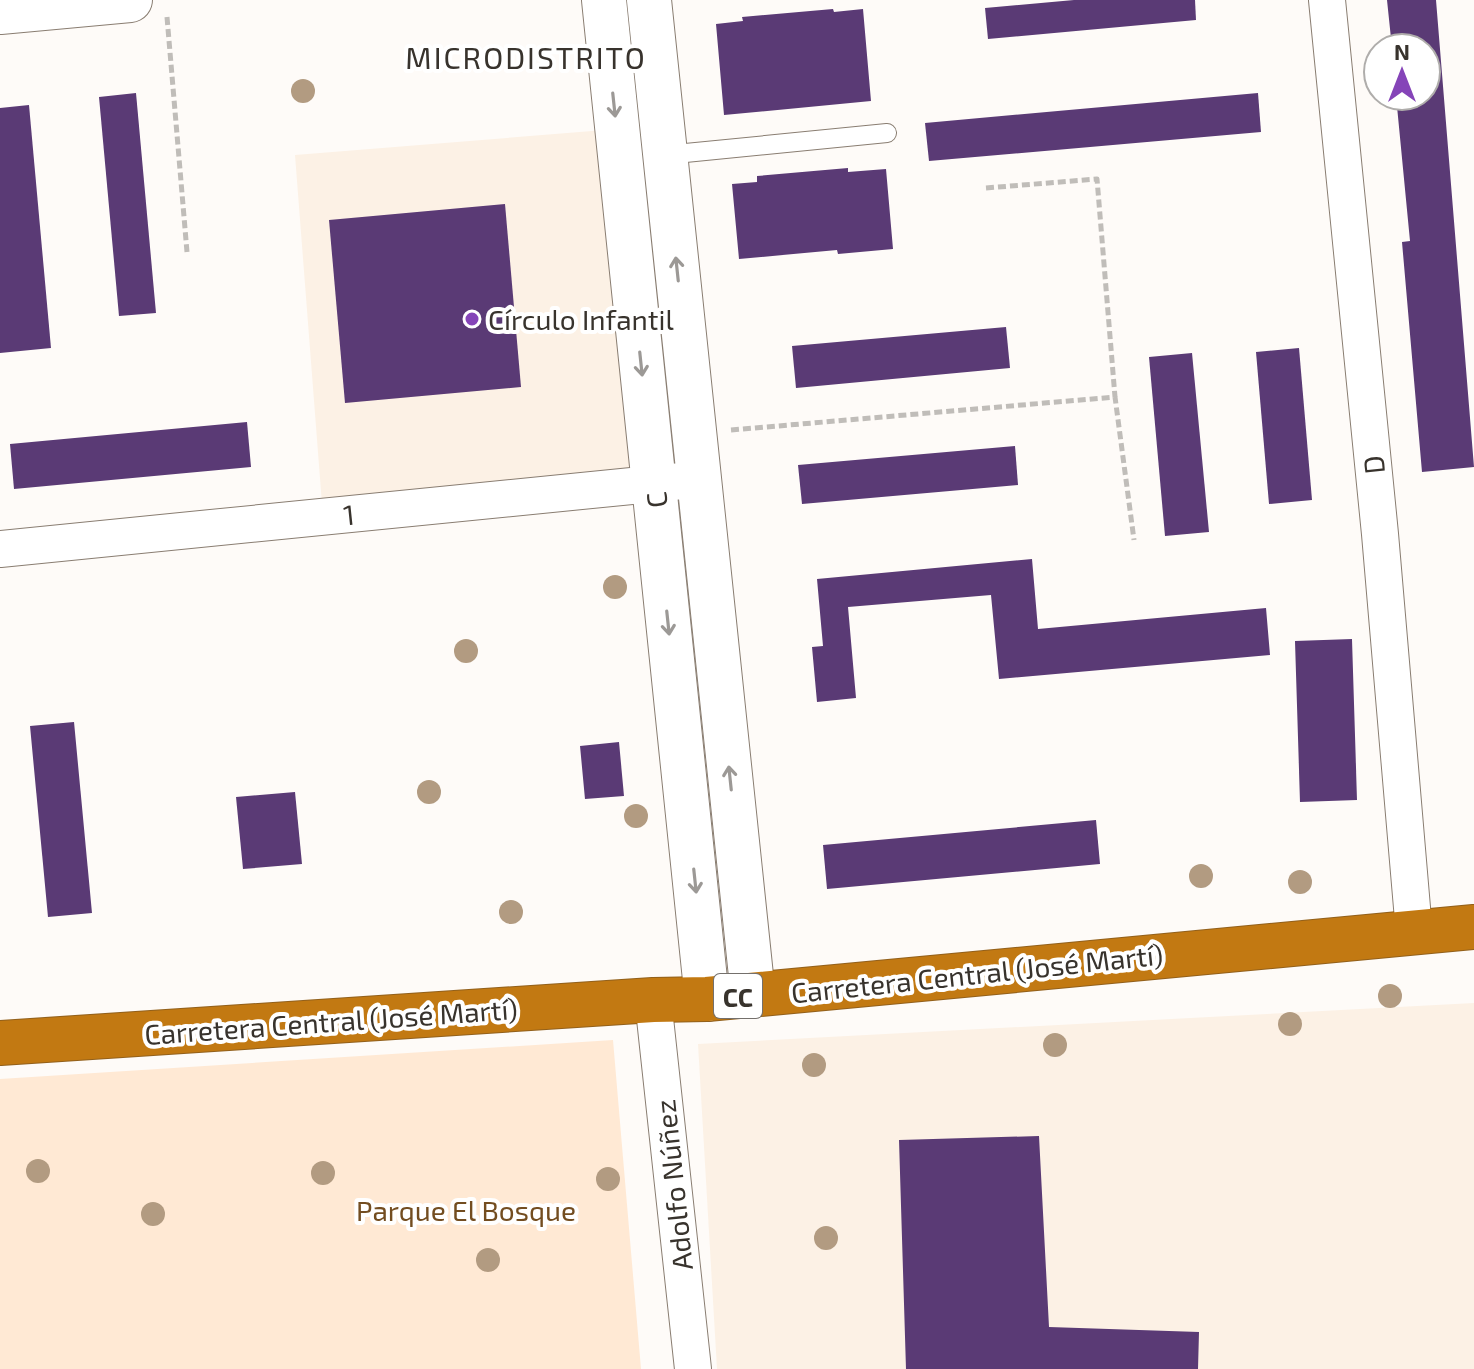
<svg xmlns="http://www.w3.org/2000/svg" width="1474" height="1369" font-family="'Exo 2',sans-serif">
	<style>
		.built { fill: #fcf1e5 }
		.green { fill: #ffe9d4 }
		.building { fill: #5a3a75 }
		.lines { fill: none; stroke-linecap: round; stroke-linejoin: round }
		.lane-casing { stroke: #897d71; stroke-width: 20 }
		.street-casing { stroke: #897d71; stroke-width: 38 }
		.secondary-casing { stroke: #897d71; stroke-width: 46 }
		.highway-casing { stroke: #92601b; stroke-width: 46 }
		.path { stroke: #c0bdb9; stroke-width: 5; stroke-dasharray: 8 4; stroke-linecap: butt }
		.lane { stroke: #fff; stroke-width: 18 }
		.street { stroke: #fff; stroke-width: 36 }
		.secondary { stroke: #fff; stroke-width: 44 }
		.highway { stroke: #c27912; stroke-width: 44 }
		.tree { fill: #b29b81 }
		.oneway { stroke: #9c9996 }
		.poi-dot { fill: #8544b8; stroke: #fff; stroke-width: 3 }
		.labels { text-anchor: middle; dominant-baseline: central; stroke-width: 8; stroke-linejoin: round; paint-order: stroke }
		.shield { fill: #fff; stroke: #74706c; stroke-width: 2 }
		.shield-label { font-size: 26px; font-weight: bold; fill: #38332d }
		.poi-label { font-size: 28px; fill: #38332d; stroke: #fff; text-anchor: start }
		.street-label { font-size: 28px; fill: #38332d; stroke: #fff }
		.park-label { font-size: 28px; fill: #734d20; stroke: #fff }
		.neighbourhood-label { font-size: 30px; letter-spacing: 2px; fill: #38332d; stroke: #fff }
	</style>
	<rect width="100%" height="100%" fill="#fefbf8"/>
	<!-- built -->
	<g class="built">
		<polygon points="617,129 654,483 323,517 295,155"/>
		<polygon points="1474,1003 1474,1369 717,1369 698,1044"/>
	</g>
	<!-- green -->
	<polygon class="green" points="613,1040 641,1369 0,1369 0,1079"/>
	<!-- building -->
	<g class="building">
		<polygon points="1074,0 1195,0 1196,20 988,39 985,8"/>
		<polygon points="1387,0 1436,0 1474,467 1422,472 1402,242 1410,241 1396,96 1426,96 1426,48 1392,48"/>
		<polygon points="833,9 834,12 863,9 871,101 724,115 716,24 743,21 742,17"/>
		<polygon points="136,93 156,313 119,316 99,97"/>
		<polygon points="1258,93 1261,132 929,161 925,123"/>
		<polygon points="29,105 51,348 0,353 0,108"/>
		<polygon points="848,168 848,172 886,169 893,249 838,254 837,250 739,259 732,184 757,182 757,176"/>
		<polygon points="505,204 521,387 345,403 329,220"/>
		<polygon points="1006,327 1010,368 796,388 792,346"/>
		<polygon points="1299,348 1312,500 1269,504 1256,352"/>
		<polygon points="1192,353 1209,532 1165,536 1149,357"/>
		<polygon points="247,422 251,467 14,489 10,444"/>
		<polygon points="1015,446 1018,485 802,504 798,465"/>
		<polygon points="1032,559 1038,629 1266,608 1270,655 999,679 991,595 848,607 856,698 817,702 812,647 823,646 817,579"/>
		<polygon points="1352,639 1357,800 1300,802 1295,641"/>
		<polygon points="74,722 92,913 48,917 30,726"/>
		<polygon points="619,742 624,796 585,799 580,746"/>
		<polygon points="295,792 302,864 243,869 236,797"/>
		<polygon points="1096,820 1100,864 827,889 823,845"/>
		<polygon points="1039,1136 1049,1327 1199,1332 1198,1369 906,1369 899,1140"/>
	</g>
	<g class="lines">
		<!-- lane casing -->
		<g class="lane-casing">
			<polyline id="lane" points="665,155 887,133"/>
		</g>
		<!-- street casing -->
		<g class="street-casing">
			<g id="street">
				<polyline points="1327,0 1380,534 1414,931"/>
				<polyline points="0,549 682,481"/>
				<polyline points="653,1000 693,1369"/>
			</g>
		</g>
		<!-- secondary casing -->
		<g class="secondary-casing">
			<g id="secondary">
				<polyline points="604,0 707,999"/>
				<polyline points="649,0 753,995"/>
				<polyline points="0,12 130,0"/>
			</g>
		</g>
		<!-- highway casing -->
		<g class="highway-casing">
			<polyline id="highway" points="0,1043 653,1000 707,999 1474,927"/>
		</g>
		<!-- path -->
		<g class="path">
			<polyline points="167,17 187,252"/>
			<polyline points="986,188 1097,179 1115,397"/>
			<polyline points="731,430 1115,397 1134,540"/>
		</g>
		<!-- lane -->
		<use href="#lane" class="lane"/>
		<!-- street -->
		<use href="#street" class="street"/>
		<!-- secondary -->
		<use href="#secondary" class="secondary"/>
		<!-- highway -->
		<use href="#highway" class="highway"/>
	</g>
	<!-- trees -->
	<g class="tree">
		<circle cx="303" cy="91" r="12"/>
		<circle cx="615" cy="587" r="12"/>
		<circle cx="466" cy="651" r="12"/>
		<circle cx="429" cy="792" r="12"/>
		<circle cx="636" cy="816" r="12"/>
		<circle cx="1201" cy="876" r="12"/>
		<circle cx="1300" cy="882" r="12"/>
		<circle cx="511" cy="912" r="12"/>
		<circle cx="1390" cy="996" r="12"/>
		<circle cx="1290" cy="1024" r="12"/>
		<circle cx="1055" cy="1045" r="12"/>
		<circle cx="814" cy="1065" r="12"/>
		<circle cx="38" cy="1171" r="12"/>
		<circle cx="323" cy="1173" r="12"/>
		<circle cx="608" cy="1179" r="12"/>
		<circle cx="153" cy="1214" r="12"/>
		<circle cx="826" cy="1238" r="12"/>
		<circle cx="488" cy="1260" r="12"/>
	</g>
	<!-- one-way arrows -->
	<defs><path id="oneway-shaft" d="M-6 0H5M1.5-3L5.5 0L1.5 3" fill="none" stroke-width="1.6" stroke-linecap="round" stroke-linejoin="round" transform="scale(2)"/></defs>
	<g class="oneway">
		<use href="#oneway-shaft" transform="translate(614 105) rotate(84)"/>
		<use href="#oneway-shaft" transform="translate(677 269) rotate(-96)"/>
		<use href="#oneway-shaft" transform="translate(641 364) rotate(84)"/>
		<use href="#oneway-shaft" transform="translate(668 623) rotate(84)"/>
		<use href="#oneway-shaft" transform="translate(730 778) rotate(-96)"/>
		<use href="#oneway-shaft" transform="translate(695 881) rotate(84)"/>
	</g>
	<!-- markers -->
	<circle class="poi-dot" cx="472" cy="319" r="8"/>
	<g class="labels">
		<!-- shield labels -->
		<rect class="shield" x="714" y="974" width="48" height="44" rx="6"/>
		<g class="shield-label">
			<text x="738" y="996">CC</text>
		</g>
		<!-- poi labels -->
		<g class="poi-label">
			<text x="488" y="319">Círculo Infantil</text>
		</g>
		<!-- street labels -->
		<g class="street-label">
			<text transform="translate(1373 465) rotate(-96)">D</text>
			<text transform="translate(656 500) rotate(-96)">C</text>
			<text transform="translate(349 514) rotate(-6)">1</text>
			<text transform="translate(977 973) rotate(-6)">Carretera Central (José Martí)</text>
			<text transform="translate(331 1021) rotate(-4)">Carretera Central (José Martí)</text>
			<text transform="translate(673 1185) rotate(-96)">Adolfo Núñez</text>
		</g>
		<!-- park labels -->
		<g class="park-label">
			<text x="466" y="1210">Parque El Bosque</text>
		</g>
		<!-- neighbourhood labels -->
		<g class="neighbourhood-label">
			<text x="526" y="57">MICRODISTRITO</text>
		</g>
	</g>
	<!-- north arrow -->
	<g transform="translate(1402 72)"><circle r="38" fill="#ffffff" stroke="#afadab" stroke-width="2"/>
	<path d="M0-6L14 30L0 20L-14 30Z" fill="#8544b8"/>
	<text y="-12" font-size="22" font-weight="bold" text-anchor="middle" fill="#38332d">N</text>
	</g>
</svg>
